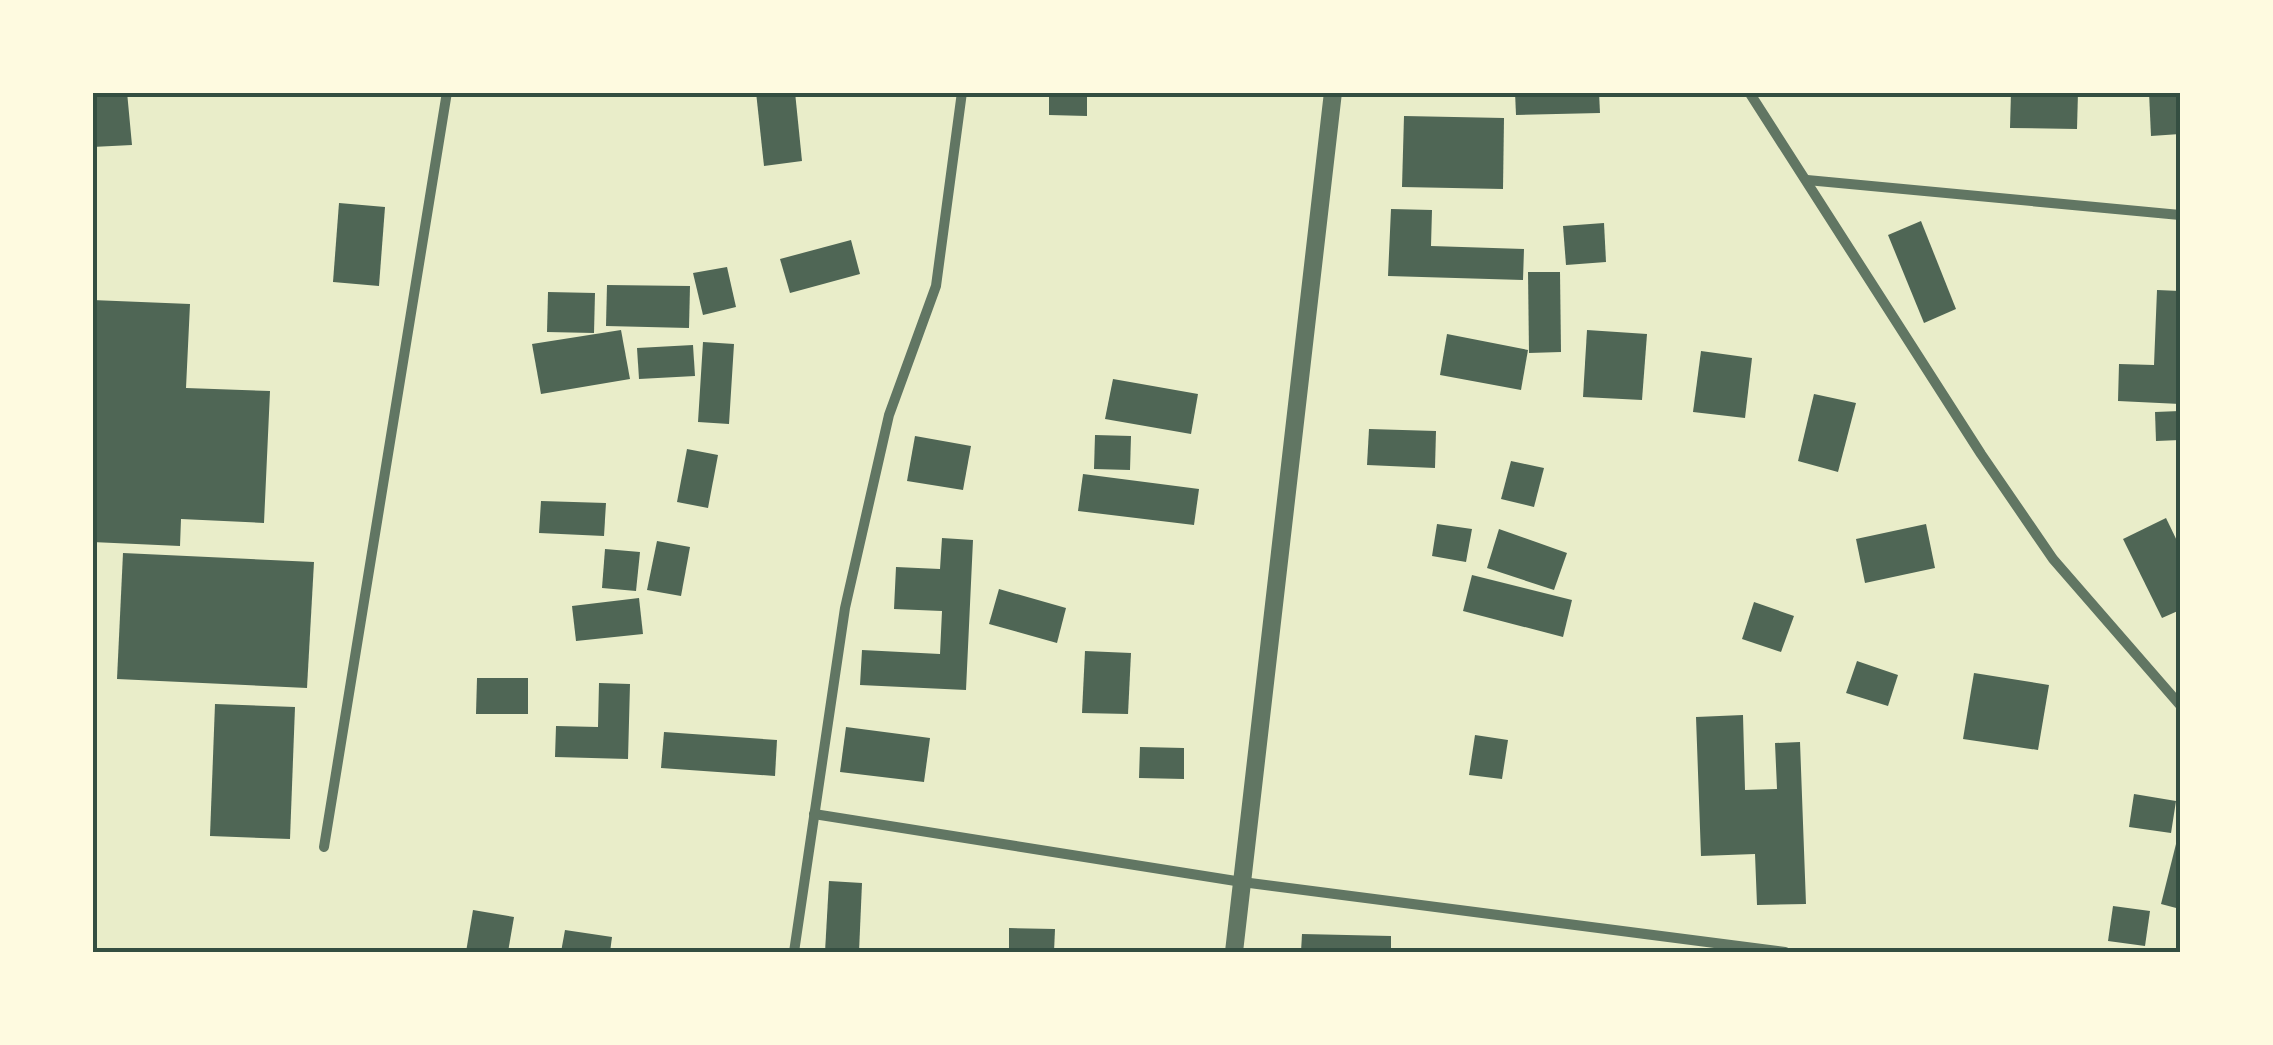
<svg xmlns="http://www.w3.org/2000/svg" width="2273" height="1045" font-family="'Crimson Pro',serif">
	<style>
		.building { fill: #4f6655 }
		.lines { fill: none; stroke-linecap: round; stroke-linejoin: round }
		.minor { stroke: #617663; stroke-width: 10 }
		.tertiary { stroke: #617663; stroke-width: 18 }
		.neatline { fill: none; stroke: #344e41; stroke-width: 4 }
	</style>
	<rect width="100%" height="100%" fill="#e9edc9"/>
	<!-- building -->
	<g class="building">
		<polygon points="92,92 127,92 132,145 92,147"/>
		<polygon points="756,92 795,92 802,161 764,166"/>
		<polygon points="1049,92 1087,92 1087,116 1049,115"/>
		<polygon points="1515,92 1599,92 1600,113 1516,115"/>
		<polygon points="2011,92 2078,92 2077,129 2010,128"/>
		<polygon points="2149,92 2180,92 2180,134 2151,136"/>
		<polygon points="1404,116 1504,118 1503,189 1402,187"/>
		<polygon points="339,203 385,207 379,286 333,282"/>
		<polygon points="1391,209 1432,210 1431,246 1524,249 1523,280 1388,276"/>
		<polygon points="1921,221 1956,309 1924,323 1888,235"/>
		<polygon points="1604,223 1606,262 1566,265 1563,226"/>
		<polygon points="851,240 860,274 790,293 780,259"/>
		<polygon points="727,267 736,307 703,315 693,273"/>
		<polygon points="1528,272 1560,272 1561,352 1529,353"/>
		<polygon points="607,285 690,286 689,328 606,326"/>
		<polygon points="2157,290 2180,291 2180,404 2118,401 2119,364 2154,365"/>
		<polygon points="548,292 595,293 594,333 547,332"/>
		<polygon points="92,300 190,304 186,388 270,391 264,523 181,519 180,546 92,542"/>
		<polygon points="621,330 630,379 541,394 532,344"/>
		<polygon points="1587,330 1647,334 1642,400 1583,397"/>
		<polygon points="1447,334 1528,350 1521,390 1440,375"/>
		<polygon points="703,342 734,344 729,424 698,422"/>
		<polygon points="693,345 695,376 639,379 637,348"/>
		<polygon points="1701,351 1752,358 1745,418 1693,412"/>
		<polygon points="1113,379 1198,394 1191,434 1105,419"/>
		<polygon points="1814,394 1856,403 1838,472 1798,461"/>
		<polygon points="2180,411 2180,440 2156,441 2155,412"/>
		<polygon points="1369,429 1436,431 1435,468 1367,465"/>
		<polygon points="1095,435 1131,436 1130,470 1094,469"/>
		<polygon points="915,436 971,446 963,490 907,481"/>
		<polygon points="687,449 718,455 708,508 677,502"/>
		<polygon points="1511,461 1544,468 1534,507 1501,499"/>
		<polygon points="1083,474 1199,489 1194,525 1078,511"/>
		<polygon points="541,501 606,503 604,536 539,533"/>
		<polygon points="2166,518 2180,547 2180,610 2162,618 2123,539"/>
		<polygon points="1437,524 1472,529 1466,562 1432,556"/>
		<polygon points="1926,524 1935,568 1865,583 1856,539"/>
		<polygon points="1499,529 1567,553 1554,590 1487,568"/>
		<polygon points="942,538 973,540 966,690 860,685 862,650 940,654 942,611 894,609 896,567 940,569"/>
		<polygon points="657,541 690,547 681,596 647,590"/>
		<polygon points="605,549 640,552 636,591 602,588"/>
		<polygon points="123,553 314,562 307,688 117,679"/>
		<polygon points="1472,575 1572,600 1563,637 1463,611"/>
		<polygon points="999,589 1066,608 1057,643 989,624"/>
		<polygon points="639,598 643,634 576,641 572,606"/>
		<polygon points="1754,602 1794,616 1781,652 1742,639"/>
		<polygon points="1085,651 1131,653 1128,714 1082,713"/>
		<polygon points="1857,661 1898,675 1888,706 1846,693"/>
		<polygon points="1974,673 2049,685 2038,750 1963,739"/>
		<polygon points="477,678 528,678 528,714 476,714"/>
		<polygon points="599,683 630,684 628,759 555,757 556,726 598,727"/>
		<polygon points="215,704 295,707 290,839 210,836"/>
		<polygon points="1743,715 1745,790 1777,789 1775,743 1800,742 1806,904 1757,905 1755,854 1701,856 1696,717"/>
		<polygon points="846,727 930,738 924,782 840,772"/>
		<polygon points="664,732 777,740 775,776 661,768"/>
		<polygon points="1475,735 1508,740 1502,779 1469,775"/>
		<polygon points="1140,747 1184,748 1184,779 1139,778"/>
		<polygon points="2134,794 2176,801 2171,833 2129,827"/>
		<polygon points="2179,832 2180,832 2180,909 2161,904"/>
		<polygon points="829,881 862,883 859,952 825,952"/>
		<polygon points="2113,906 2150,911 2145,946 2108,941"/>
		<polygon points="473,910 514,917 508,952 466,952"/>
		<polygon points="1009,928 1055,929 1054,952 1009,952"/>
		<polygon points="565,930 612,937 610,952 561,952"/>
		<polygon points="1302,934 1391,936 1391,952 1301,952"/>
	</g>
	<g class="lines">
		<!-- minor -->
		<g class="minor">
			<polyline points="1749,92 1981,454 2053,559 2180,705"/>
			<polyline points="1807,180 2180,215"/>
			<polyline points="814,814 1242,882 1785,952"/>
			<polyline points="324,847 447,92"/>
			<polyline points="794,952 845,608 889,415 936,286 962,92"/>
		</g>
		<!-- tertiary -->
		<polyline class="tertiary" points="1234,952 1333,92"/>
	</g>
	<!-- border -->
	<rect width="2273" height="1045" fill="none" stroke="#fefae0" stroke-width="190"/>
	<rect x="95" y="95" width="2083" height="855" class="neatline"/>
</svg>
